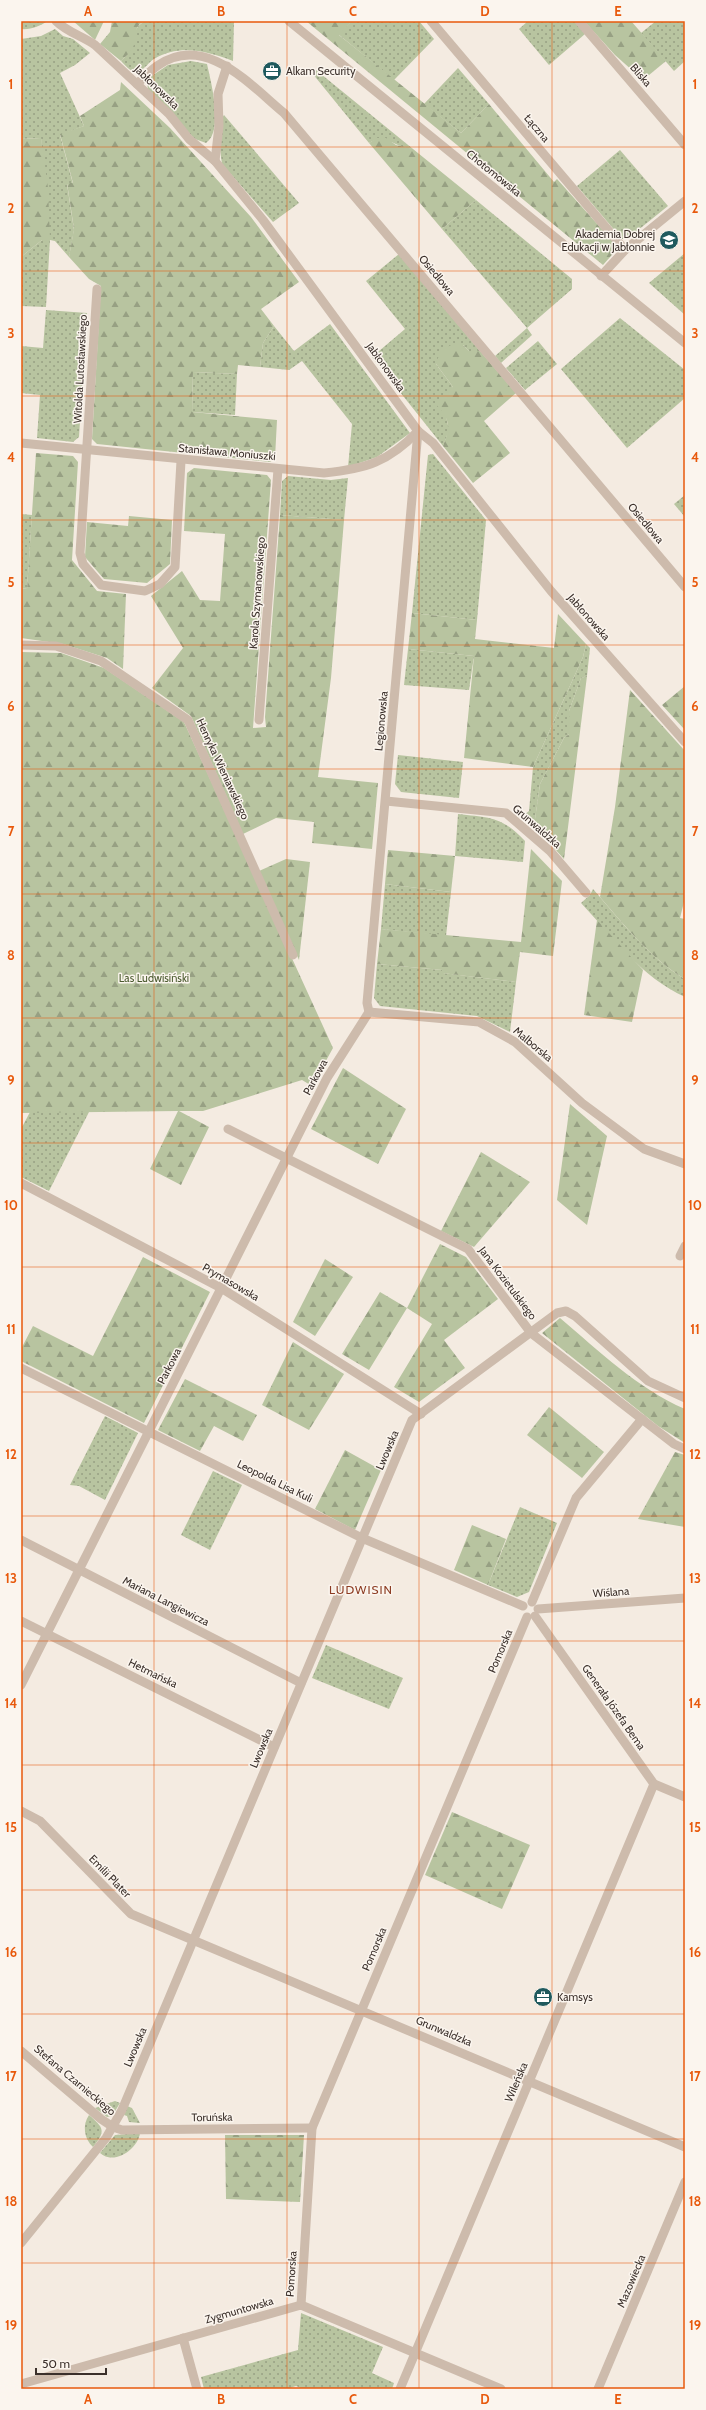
<svg xmlns="http://www.w3.org/2000/svg" width="706" height="2410" font-family="Cabin,sans-serif">
	<style>
		.grass { fill: url(#grass-dots) }
		.forest { fill: url(#forest-firs) }
		.lines { fill: none; stroke-linecap: round; stroke-linejoin: round }
		.minor { stroke: #cdbbac; stroke-width: 9 }
		.grid { fill: none; stroke: #e8590c; stroke-width: 1; stroke-opacity: 0.55 }
		.labels { text-anchor: middle; dominant-baseline: central; stroke-width: 3; stroke-linejoin: round; paint-order: stroke }
		.poi-label { font-size: 11px; fill: #3b302b; stroke: #fbf5ee; text-anchor: start }
		.street-label { font-size: 11px; fill: #3b302b; stroke: #fbf5ee }
		.park-label { font-size: 11px; fill: #4a5a2e; stroke: #fbf5ee }
		.neighbourhood-label { font-size: 12px; letter-spacing: 1px; fill: #8c3b22; stroke: #fbf5ee }
		.neatline { fill: none; stroke: #e8590c; stroke-width: 1.5 }
		.grid-label { font-size: 13px; text-anchor: middle; font-weight: bold; fill: #e8590c }
	</style>
	<defs>
		<pattern id="grass-dots" width="8" height="8" patternUnits="userSpaceOnUse"><rect width="8" height="8" fill="#b8c4a0"/><path d="M2 2h.1M6 6h.1" fill="none" stroke="#97a083" stroke-width="1.8" stroke-linecap="round"/></pattern>
		<pattern id="forest-firs" width="22" height="20" patternUnits="userSpaceOnUse"><rect width="22" height="20" fill="#b8c4a0"/><path d="M5 1l3.5 6h-7zM16 11l3.5 6h-7z" fill="#97a083"/></pattern>
	</defs>
	<rect width="100%" height="100%" fill="#f4ebe1"/>
	<!-- grass -->
	<g class="grass">
		<path d="M21 21H47C41 26 30 30 21 29Z"/>
		<path d="M146 21H234L233 61C207 51 179 44 154 59 149 62 145 69 139 71 132 74 126 66 121 61 124 58 128 55 129 51 135 40 132 26 146 21Z"/>
		<polygon points="352,21 419,21 434,39 394,80 338,34"/>
		<polygon points="528,21 574,21 585,34 549,65 519,29"/>
		<polygon points="656,21 685,22 685,61 674,71 641,33"/>
		<polygon points="55,29 63,36 73,39 90,53 75,65 60,73 84,126 60,135 73,184 67,184 74,230 69,257 55,241 50,240 46,307 21,306 21,257 42,240 49,240 41,138 21,139 21,39 41,36"/>
		<path d="M191 61 207 64C211 82 224 131 206 143L195 139 148 92 147 79 168 65Z"/>
		<polygon points="458,68 489,104 461,133 424,104"/>
		<path d="M316 70 413 149C395 148 386 132 369 143L312 73Z"/>
		<polygon points="224,115 299,203 273,222 222,164 220,149 222,118"/>
		<polygon points="620,150 668,206 627,239 622,239 577,186"/>
		<polygon points="476,200 572,279 572,289 527,328 532,335 501,363 495,356 527,328 442,229"/>
		<polygon points="685,253 685,315 649,283"/>
		<polygon points="399,254 480,351 469,351 463,345 436,364 453,387 446,416 449,430 443,446 372,357 405,329 366,281"/>
		<polygon points="46,310 87,313 79,437 73,442 37,438 40,395 21,393 21,346 43,348"/>
		<polygon points="620,318 685,370 685,398 627,448 561,369"/>
		<polygon points="330,324 410,433 377,457 348,467 352,424 302,361 289,370 260,367 263,343 274,326 294,351"/>
		<polygon points="538,341 557,364 525,390 506,368"/>
		<polygon points="193,372 237,374 235,415 192,412"/>
		<polygon points="433,454 486,520 477,620 412,613 428,455"/>
		<polygon points="288,476 331,480 348,478 344,520 280,515 282,481"/>
		<polygon points="685,495 685,517 674,504"/>
		<polygon points="21,514 32,515 27,589 21,588"/>
		<polygon points="586,644 590,648 587,676 581,678 569,711 569,734 564,738 540,784 534,827 524,815 529,811 533,767 583,657"/>
		<polygon points="408,649 474,656 469,690 404,685"/>
		<polygon points="398,755 463,762 459,798 401,792 395,784"/>
		<path d="M458 814C491 818 501 816 525 841L523 862 455 856Z"/>
		<polygon points="385,884 451,892 446,936 381,929"/>
		<path d="M593 889C621 921 648 957 685 979V997C641 977 613 937 581 903L590 895Z"/>
		<polygon points="377,964 442,970 443,973 516,982 510,1032 477,1016 380,1006 374,998"/>
		<polygon points="30,1112 89,1112 49,1191 21,1177 21,1129"/>
		<polygon points="105,1416 138,1433 105,1500 79,1486 70,1485"/>
		<polygon points="213,1471 242,1485 210,1550 181,1535"/>
		<polygon points="520,1507 557,1523 529,1592 517,1597 488,1585"/>
		<polygon points="326,1645 403,1678 389,1709 312,1678"/>
		<polygon points="115,2101 120,2103 112,2116 107,2117 95,2108"/>
		<polygon points="127,2106 132,2108 140,2123 129,2122 127,2116 124,2115"/>
		<path d="M89 2115C104 2128 106 2131 93 2147 84 2139 82 2125 89 2115Z"/>
		<path d="M140 2133C138 2149 114 2166 100 2153L115 2135Z"/>
		<polygon points="301,2313 383,2347 372,2373 394,2383 392,2389 303,2389 296,2386 287,2389 204,2389 201,2377 298,2350"/>
	</g>
	<!-- forest -->
	<g class="forest">
		<polygon points="73,21 104,21 95,40"/>
		<path d="M112 21H146C131 26 139 36 133 47 131 52 125 57 121 61L100 44 110 32Z"/>
		<polygon points="306,21 352,21 339,35 461,133 489,104 554,182 557,179 616,245 617,249 603,265"/>
		<polygon points="584,21 631,21 666,61 643,80 615,55"/>
		<polygon points="121,82 170,128 251,217 299,282 261,309 274,326 263,343 260,367 238,365 237,374 193,372 192,412 277,420 275,458 270,462 97,444 92,439 101,286 89,279 69,257 74,229 67,183 73,183 60,134 84,126 80,116 120,90"/>
		<polygon points="41,138 48,188 50,240 42,240 21,257 21,139"/>
		<polygon points="377,138 386,138 396,145 413,149 476,200 442,229 369,143"/>
		<path d="M455 343 463 345 469 351H480L516 393 484 421 510 453 473 483 443 446C451 425 450 420 435 403L453 387 436 364C439 352 445 348 455 343Z"/>
		<polygon points="36,453 73,456 78,462 72,560 97,591 126,594 123,669 107,658 63,644 21,638 21,588 27,589"/>
		<polygon points="194,468 267,475 271,480 253,728 266,727 265,717 280,515 344,520 331,678 318,777 378,783 372,849 312,843 314,822 276,818 243,834 191,716 152,688 183,648 151,596 182,571 200,600 220,601 225,534 184,531 187,473"/>
		<polygon points="129,516 172,520 170,564 147,583 104,579 85,557 87,522 128,526"/>
		<polygon points="412,613 477,620 475,639 554,648 558,614 586,644 583,657 533,767 464,758 474,656 408,649"/>
		<polygon points="21,652 61,653 104,668 184,722 333,1048 312,1086 302,1080 203,1111 179,1111 209,1127 181,1185 150,1169 178,1111 21,1113"/>
		<polygon points="587,676 564,859 534,826 540,784 564,738 569,734 569,711 581,678"/>
		<polygon points="685,686 685,730 662,705"/>
		<path d="M630 690 685 751V898L680 918 685 919V979C650 958 626 927 600 897L615 807Z"/>
		<polygon points="531,849 562,881 553,956 520,952 516,982 442,973 442,970 377,964 381,929 521,942"/>
		<polygon points="388,850 455,856 451,892 385,884"/>
		<polygon points="286,859 310,862 299,960 259,871"/>
		<polygon points="597,920 643,970 632,1022 584,1015"/>
		<polygon points="343,1068 406,1109 378,1164 311,1129"/>
		<polygon points="570,1104 607,1136 587,1225 557,1200"/>
		<polygon points="481,1152 530,1182 474,1247 441,1231"/>
		<polygon points="440,1244 466,1257 498,1299 444,1340 465,1368 419,1402 394,1387 432,1324 407,1308 369,1370 342,1354 380,1292 407,1308"/>
		<polygon points="143,1257 210,1292 144,1423 21,1361 21,1349 33,1326 93,1356"/>
		<polygon points="325,1259 353,1277 315,1336 293,1322"/>
		<path d="M560 1318C599 1351 637 1388 685 1409V1443L658 1426 542 1333Z"/>
		<polygon points="293,1342 344,1374 309,1430 262,1405"/>
		<polygon points="185,1379 257,1415 243,1441 214,1426 200,1451 158,1430"/>
		<polygon points="549,1407 604,1452 582,1478 527,1435"/>
		<polygon points="345,1450 381,1470 355,1530 315,1509"/>
		<polygon points="675,1452 685,1455 685,1527 638,1519"/>
		<polygon points="472,1525 506,1539 488,1585 454,1570"/>
		<polygon points="452,1812 530,1845 502,1909 425,1875"/>
		<polygon points="225,2135 304,2135 300,2202 226,2199"/>
	</g>
	<g class="lines">
		<!-- minor -->
		<g class="minor">
			<path d="M56 21C67 32 82 36 95 45L169 114 189 139 215 161 263 220 418 431 433 443 551 591 685 742"/>
			<polyline points="289,21 685,343"/>
			<polyline points="431,21 625,250"/>
			<polyline points="579,21 685,145"/>
			<path d="M137 84C143 78 150 71 157 66 205 32 250 85 284 113L685 587"/>
			<polyline points="215,161 219,126 218,94 227,66"/>
			<polyline points="601,276 625,250 685,201"/>
			<polyline points="97,289 80,553 83,564 101,585 145,591 160,584 175,567 181,461"/>
			<path d="M21 443 324 473C365 469 389 462 418 431"/>
			<polyline points="21,645 56,646 101,661 188,720 293,955"/>
			<polyline points="259,720 278,469"/>
			<polyline points="386,801 506,813 550,851 586,893"/>
			<polyline points="369,1012 367,1003 418,431"/>
			<polyline points="369,1012 479,1022 515,1042 582,1103 644,1149 685,1164"/>
			<polyline points="228,1129 468,1249 531,1333 674,1444 685,1449"/>
			<polyline points="21,1183 221,1288 421,1414"/>
			<polyline points="680,1256 685,1246"/>
			<polyline points="21,1368 362,1538 523,1606"/>
			<polyline points="21,1540 301,1683"/>
			<polyline points="532,1602 576,1498 642,1419"/>
			<polyline points="538,1609 685,1598"/>
			<polyline points="535,1616 654,1784 685,1797"/>
			<polyline points="21,1621 274,1747"/>
			<polyline points="21,1685 327,1078 369,1012"/>
			<polyline points="21,1811 40,1821 131,1914 685,2147"/>
			<polyline points="21,2051 101,2119 113,2127 122,2130 312,2128"/>
			<polyline points="21,2243 106,2138 122,2110 412,1420 557,1313 566,1311 575,1316 648,1381 685,1398"/>
			<polyline points="301,2305 312,2128 527,1617"/>
			<polyline points="183,2338 197,2389"/>
			<polyline points="21,2384 301,2305 501,2389"/>
			<polyline points="400,2389 654,1784"/>
			<polyline points="598,2389 685,2182"/>
		</g>
	</g>
	<!-- grid -->
	<path class="grid" d="M154 21V2389M287 21V2389M419 21V2389M552 21V2389M21 147H685M21 271H685M21 396H685M21 520H685M21 645H685M21 769H685M21 894H685M21 1018H685M21 1143H685M21 1267H685M21 1392H685M21 1516H685M21 1641H685M21 1765H685M21 1890H685M21 2014H685M21 2139H685M21 2263H685"/>
	<!-- icons -->
	<defs>
		<g id="office-disc" transform="scale(1)"><circle r="9.5" fill="#1f5a5e" stroke="#fbf5ee"/><path d="M-6-3h4V-5.5h4V-3h4V5H-6ZM-1-4.5V-3h2v-1.5ZM-6 0V1H6V0Z" fill="#fff"/></g>
		<g id="school-disc" transform="scale(1)"><circle r="9.5" fill="#1f5a5e" stroke="#fbf5ee"/><path d="M0-5L7-2L0 1L-7-2ZM-4 1L0 2.5L4 1V4Q0 6-4 4Z" fill="#fff"/></g>
	</defs>
	<g fill-rule="evenodd">
		<use href="#office-disc" x="272" y="71"/>
		<use href="#school-disc" x="669" y="240"/>
		<use href="#office-disc" x="543" y="1997"/>
	</g>
	<g class="labels">
		<!-- poi labels -->
		<g class="poi-label">
			<text x="286" y="71">Alkam Security</text>
			<text x="655" y="234" text-anchor="end">Akademia Dobrej<tspan x="655" dy="13">Edukacji w Jabłonnie</tspan></text>
			<text x="557" y="1997">Kamsys</text>
		</g>
		<!-- street labels -->
		<g class="street-label">
			<text transform="translate(641 75) rotate(49)">Bliska</text>
			<text transform="translate(157 87) rotate(44)">Jabłonowska</text>
			<text transform="translate(537 128) rotate(50)">Łączna</text>
			<text transform="translate(494 173) rotate(39)">Chotomowska</text>
			<text transform="translate(437 275) rotate(50)">Osiedlowa</text>
			<text transform="translate(386 367) rotate(54)">Jabłonowska</text>
			<text transform="translate(80 369) rotate(-87)">Witolda Lutosławskiego</text>
			<text transform="translate(227 452) rotate(5)">Stanisława Moniuszki</text>
			<text transform="translate(646 523) rotate(50)">Osiedlowa</text>
			<text transform="translate(257 593) rotate(-86)">Karola Szymanowskiego</text>
			<text transform="translate(589 617) rotate(49)">Jabłonowska</text>
			<text transform="translate(381 721) rotate(-85)">Legionowska</text>
			<text transform="translate(223 769) rotate(65)">Henryka Wieniawskiego</text>
			<text transform="translate(537 826) rotate(41)">Grunwaldzka</text>
			<text transform="translate(533 1044) rotate(40)">Malborska</text>
			<text transform="translate(315 1077) rotate(-62)">Parkowa</text>
			<text transform="translate(231 1282) rotate(30)">Prymasowska</text>
			<text transform="translate(508 1283) rotate(53)">Jana Kozietulskiego</text>
			<text transform="translate(169 1366) rotate(-63)">Parkowa</text>
			<text transform="translate(387 1450) rotate(-67)">Lwowska</text>
			<text transform="translate(275 1481) rotate(26)">Leopolda Lisa Kuli</text>
			<text transform="translate(611 1592) rotate(-4)">Wiślana</text>
			<text transform="translate(166 1601) rotate(27)">Mariana Langiewicza</text>
			<text transform="translate(500 1651) rotate(-67)">Pomorska</text>
			<text transform="translate(153 1673) rotate(26)">Hetmańska</text>
			<text transform="translate(614 1707) rotate(55)">Generała Józefa Bema</text>
			<text transform="translate(261 1748) rotate(-67)">Lwowska</text>
			<text transform="translate(110 1876) rotate(46)">Emilii Plater</text>
			<text transform="translate(374 1949) rotate(-67)">Pomorska</text>
			<text transform="translate(444 2031) rotate(23)">Grunwaldzka</text>
			<text transform="translate(135 2047) rotate(-67)">Lwowska</text>
			<text transform="translate(75 2080) rotate(40)">Stefana Czarnieckiego</text>
			<text transform="translate(516 2082) rotate(-67)">Wileńska</text>
			<text transform="translate(212 2117) rotate(-1)">Toruńska</text>
			<text transform="translate(291 2274) rotate(-86)">Pomorska</text>
			<text transform="translate(631 2281) rotate(-67)">Mazowiecka</text>
			<text transform="translate(239 2310) rotate(-16)">Zygmuntowska</text>
		</g>
		<!-- park labels -->
		<g class="park-label">
			<text x="154" y="978">Las Ludwisiński</text>
		</g>
		<!-- neighbourhood labels -->
		<g class="neighbourhood-label">
			<text x="361" y="1589">LUDWISIN</text>
		</g>
	</g>
	<!-- border -->
	<rect width="706" height="2410" fill="none" stroke="#fbf5ee" stroke-width="44"/>
	<!-- scale -->
	<path d="M36 2368v6h70v-6" fill="none" stroke="#3b302b" stroke-width="2"/>
	<text x="42" y="2368" font-size="12" fill="#3b302b" stroke="#fbf5ee" stroke-width="3" paint-order="stroke">50 m</text>
	<rect x="22" y="22" width="662" height="2366" class="neatline"/>
	<g class="grid-label">
		<text x="88" y="16">A</text>
		<text x="221" y="16">B</text>
		<text x="353" y="16">C</text>
		<text x="485" y="16">D</text>
		<text x="618" y="16">E</text>
		<text x="11" y="89">1</text>
		<text x="695" y="89">1</text>
		<text x="11" y="213">2</text>
		<text x="695" y="213">2</text>
		<text x="11" y="338">3</text>
		<text x="695" y="338">3</text>
		<text x="11" y="462">4</text>
		<text x="695" y="462">4</text>
		<text x="11" y="587">5</text>
		<text x="695" y="587">5</text>
		<text x="11" y="711">6</text>
		<text x="695" y="711">6</text>
		<text x="11" y="836">7</text>
		<text x="695" y="836">7</text>
		<text x="11" y="960">8</text>
		<text x="695" y="960">8</text>
		<text x="11" y="1085">9</text>
		<text x="695" y="1085">9</text>
		<text x="11" y="1210">10</text>
		<text x="695" y="1210">10</text>
		<text x="11" y="1334">11</text>
		<text x="695" y="1334">11</text>
		<text x="11" y="1459">12</text>
		<text x="695" y="1459">12</text>
		<text x="11" y="1583">13</text>
		<text x="695" y="1583">13</text>
		<text x="11" y="1708">14</text>
		<text x="695" y="1708">14</text>
		<text x="11" y="1832">15</text>
		<text x="695" y="1832">15</text>
		<text x="11" y="1957">16</text>
		<text x="695" y="1957">16</text>
		<text x="11" y="2081">17</text>
		<text x="695" y="2081">17</text>
		<text x="11" y="2206">18</text>
		<text x="695" y="2206">18</text>
		<text x="11" y="2330">19</text>
		<text x="695" y="2330">19</text>
		<text x="88" y="2404">A</text>
		<text x="221" y="2404">B</text>
		<text x="353" y="2404">C</text>
		<text x="485" y="2404">D</text>
		<text x="618" y="2404">E</text>
	</g>
</svg>
